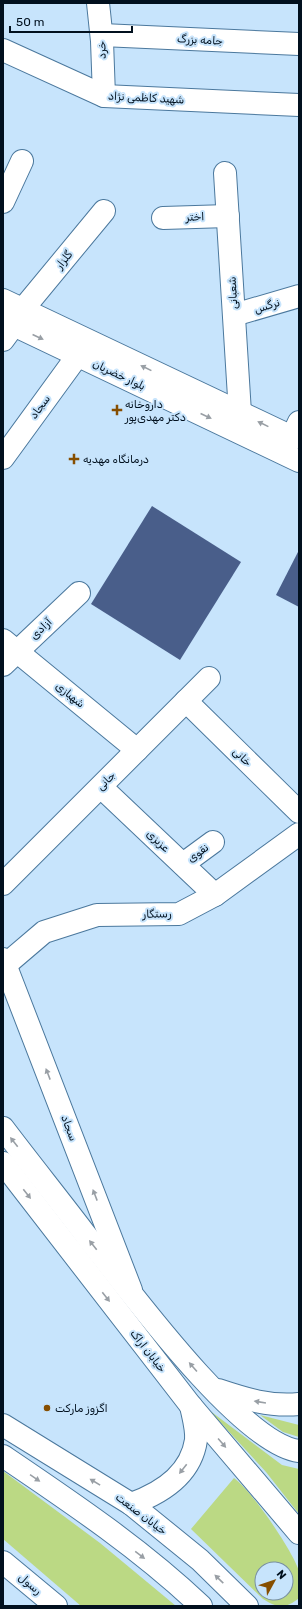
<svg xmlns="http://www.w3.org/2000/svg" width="302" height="1609" font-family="Rubik,'Noto Naskh Arabic',sans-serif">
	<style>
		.green { fill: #bbd984; fill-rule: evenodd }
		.building { fill: #495e8a }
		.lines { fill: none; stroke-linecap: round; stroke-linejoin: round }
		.minor-casing { stroke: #4b789d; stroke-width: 24 }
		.major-casing { stroke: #4b789d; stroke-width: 24 }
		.minor { stroke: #fff; stroke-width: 22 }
		.major { stroke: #fff; stroke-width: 22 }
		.oneway { fill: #999fa5 }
		.poi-dot { fill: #864e00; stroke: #c7e4fc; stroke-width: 1.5 }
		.labels { text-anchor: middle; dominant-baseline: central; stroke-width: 4; stroke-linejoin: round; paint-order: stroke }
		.street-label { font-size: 11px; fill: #01101e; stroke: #c7e4fc }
		.poi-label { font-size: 11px; fill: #01101e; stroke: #c7e4fc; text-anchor: start }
	</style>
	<rect width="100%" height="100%" fill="#c7e4fc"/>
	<!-- green -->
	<g class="green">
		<polygon points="209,1410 282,1465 299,1469 299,1514 266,1472"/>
		<polygon points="260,1415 299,1425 299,1437 283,1432"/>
		<polygon points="3,1471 100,1543 176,1606 81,1606 3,1539"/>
		<path d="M234 1478C251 1490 293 1551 299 1571 301 1579 299 1590 299 1598 286 1609 277 1608 263 1599L191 1529ZM262 1569H286V1593H262Z"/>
	</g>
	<!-- building -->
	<g class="building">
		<polygon points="152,506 241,562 180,660 91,604"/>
		<polygon points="299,550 299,607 276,595"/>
	</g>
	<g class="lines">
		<!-- minor casing -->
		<g class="minor-casing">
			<g id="minor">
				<polyline points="98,3 102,41 104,96"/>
				<polyline points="102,35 299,44"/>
				<polyline points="3,50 104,96 299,105"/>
				<polyline points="225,173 240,413"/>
				<polyline points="3,202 22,161"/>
				<polyline points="163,218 228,216"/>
				<polyline points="23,309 104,211"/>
				<polyline points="234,315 299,296"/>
				<polyline points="3,340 14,325"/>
				<polyline points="292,437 299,422"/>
				<polyline points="3,458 78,355"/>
				<polyline points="3,640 137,750"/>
				<polyline points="3,665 79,593"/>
				<polyline points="186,701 299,812"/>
				<polyline points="101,787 215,895"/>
				<polyline points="183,864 213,842"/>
				<polyline points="3,884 209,678"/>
				<polyline points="3,959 131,1290"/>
				<polyline points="3,967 44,932 97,915 179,914 215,895 299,834"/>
				<polyline points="3,1562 56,1606"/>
			</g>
		</g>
		<!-- major casing -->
		<g class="major-casing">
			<g id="major">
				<polyline points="3,300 292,437 299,437"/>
				<polyline points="3,320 299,461"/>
				<path d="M3 1128C31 1165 60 1201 88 1238 125 1285 242 1445 299 1451"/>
				<polyline points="3,1163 191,1406 299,1533"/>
				<path d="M218 1390C245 1399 270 1407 299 1404"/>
				<polyline points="3,1425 131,1504 200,1560 247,1606"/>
				<path d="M3 1456C71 1502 141 1549 201 1606"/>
				<path d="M131 1504C162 1493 191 1474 196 1440 197 1429 193 1416 191 1406"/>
			</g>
		</g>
		<!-- minor -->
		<use href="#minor" class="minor"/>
		<!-- major -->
		<use href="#major" class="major"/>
	</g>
	<!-- one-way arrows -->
	<defs><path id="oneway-solid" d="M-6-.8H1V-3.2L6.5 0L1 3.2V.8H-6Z"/></defs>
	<g class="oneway">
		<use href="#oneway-solid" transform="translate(38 337) rotate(25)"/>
		<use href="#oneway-solid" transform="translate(146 368) rotate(-154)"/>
		<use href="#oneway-solid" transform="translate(206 416) rotate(25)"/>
		<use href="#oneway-solid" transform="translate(263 424) rotate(-154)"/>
		<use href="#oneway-solid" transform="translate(48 1074) rotate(-111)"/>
		<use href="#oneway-solid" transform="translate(14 1142) rotate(-128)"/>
		<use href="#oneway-solid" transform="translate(27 1194) rotate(52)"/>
		<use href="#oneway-solid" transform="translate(95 1195) rotate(-111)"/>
		<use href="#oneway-solid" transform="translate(93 1245) rotate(-128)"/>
		<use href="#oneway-solid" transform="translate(106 1297) rotate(52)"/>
		<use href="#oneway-solid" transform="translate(193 1367) rotate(-131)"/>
		<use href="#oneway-solid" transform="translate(260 1402) rotate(-171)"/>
		<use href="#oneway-solid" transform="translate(222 1443) rotate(49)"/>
		<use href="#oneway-solid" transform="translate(183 1469) rotate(128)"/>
		<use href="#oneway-solid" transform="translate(35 1478) rotate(34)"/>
		<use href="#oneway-solid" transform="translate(95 1482) rotate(-149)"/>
		<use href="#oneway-solid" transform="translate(140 1555) rotate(37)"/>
		<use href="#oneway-solid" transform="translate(219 1579) rotate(-136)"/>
	</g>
	<!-- markers -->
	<g class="poi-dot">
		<path d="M115 404h4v4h4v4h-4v4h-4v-4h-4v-4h4z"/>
		<path d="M72 453h4v4h4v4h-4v4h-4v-4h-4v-4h4z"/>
		<circle cx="47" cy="1408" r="4"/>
	</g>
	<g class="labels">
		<!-- street labels -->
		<g class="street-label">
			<text transform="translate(200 40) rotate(3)">جامه بزرگ</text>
			<text transform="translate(102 50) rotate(-92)">خرد</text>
			<text transform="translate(146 98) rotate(3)">شهید کاظمی نژاد</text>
			<text transform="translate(195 217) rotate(-2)">اختر</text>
			<text transform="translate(64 260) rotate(-51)">گلزار</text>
			<text transform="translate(233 293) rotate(-93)">شعبانی</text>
			<text transform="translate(267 306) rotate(-17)">نرگس</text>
			<text transform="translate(119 375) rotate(25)">بلوار خضریان</text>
			<text transform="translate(40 407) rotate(-54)">سجاد</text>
			<text transform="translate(41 629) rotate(-44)">آزادی</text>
			<text transform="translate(70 695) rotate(39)">شهبازی</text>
			<text transform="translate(242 757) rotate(44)">خانی</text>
			<text transform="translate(106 781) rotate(-45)">جانی</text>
			<text transform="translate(158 841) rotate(43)">عزیزی</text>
			<text transform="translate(198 853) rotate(-36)">نقوی</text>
			<text transform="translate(157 914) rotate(-1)">رستگار</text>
			<text transform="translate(69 1128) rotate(69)">سجاد</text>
			<text transform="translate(148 1351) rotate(52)">خیابان اراک</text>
			<text transform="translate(141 1514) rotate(37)">خیابان صنعت</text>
			<text transform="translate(30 1584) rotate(40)">رسول</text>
		</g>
		<!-- poi labels -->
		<g class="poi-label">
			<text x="125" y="404">داروخانه<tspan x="125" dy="13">دکتر مهدی‌پور</tspan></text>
			<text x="83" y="459">درمانگاه مهدیه</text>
			<text x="55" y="1408">اگزوز مارکت</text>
		</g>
	</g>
	<!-- border -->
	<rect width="302" height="1609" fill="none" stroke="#01101e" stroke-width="8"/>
	<!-- north arrow -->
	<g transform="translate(274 1581) rotate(50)"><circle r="19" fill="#c7e4fc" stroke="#788fa3"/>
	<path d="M0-3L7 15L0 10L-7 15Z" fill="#864e00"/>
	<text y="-6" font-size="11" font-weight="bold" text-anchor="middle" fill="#01101e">N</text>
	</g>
	<!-- scale -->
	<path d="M10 26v6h122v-6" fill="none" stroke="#01101e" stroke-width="2"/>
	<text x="16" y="26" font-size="12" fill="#01101e" stroke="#c7e4fc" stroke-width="3" paint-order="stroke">50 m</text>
</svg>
